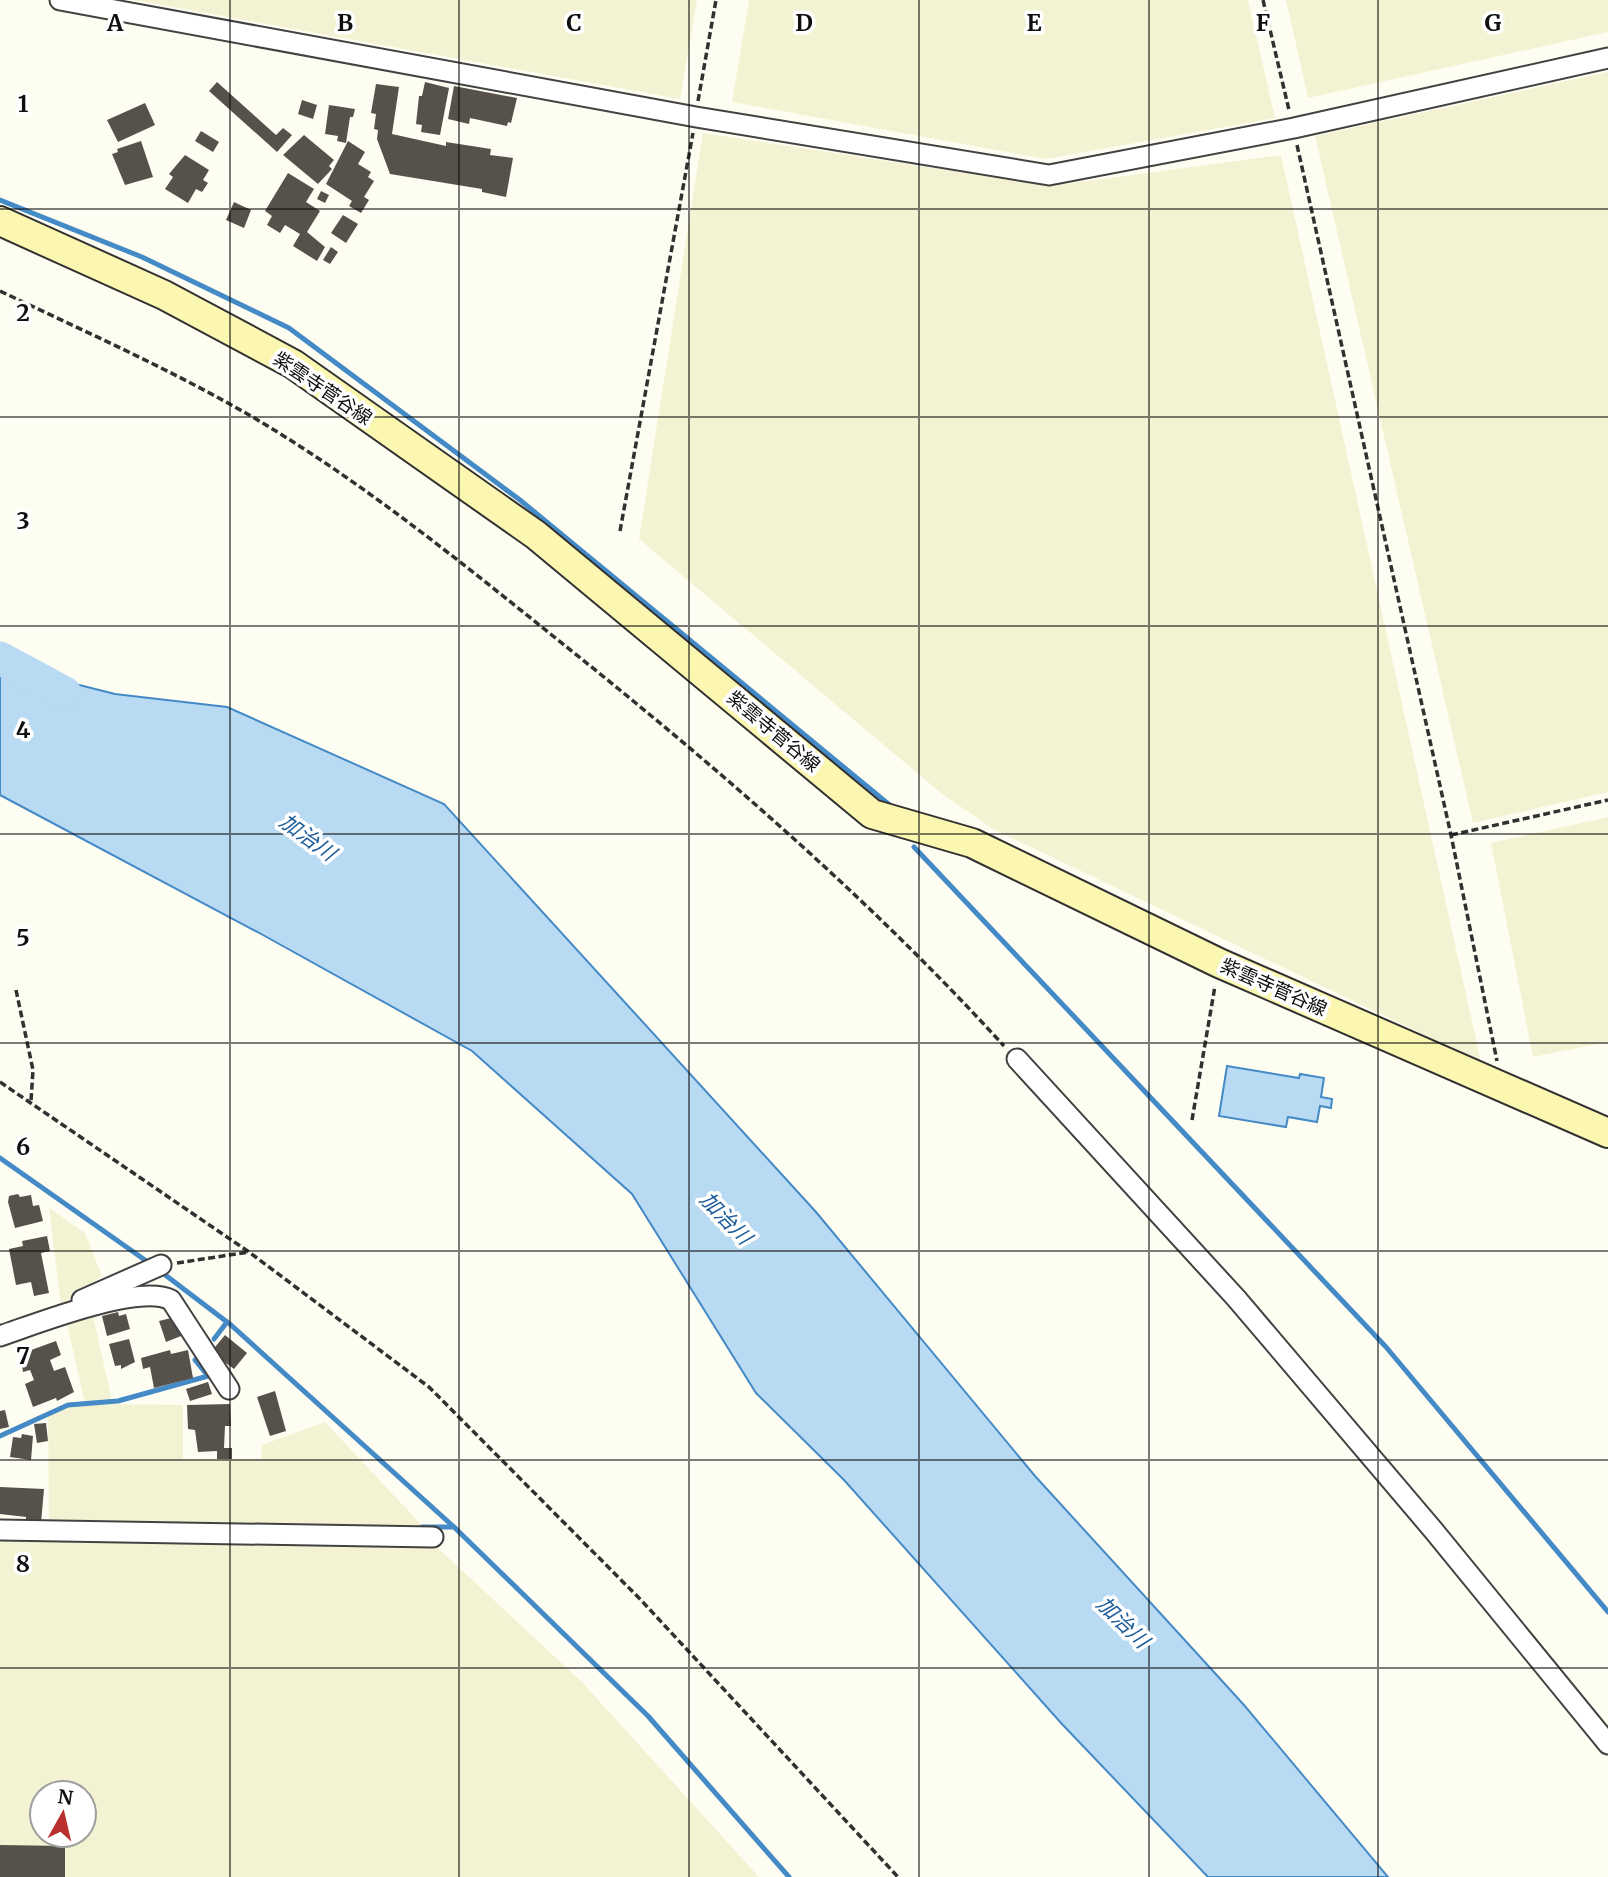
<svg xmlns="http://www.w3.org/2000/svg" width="1608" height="1877" font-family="Merriweather,'Noto Sans JP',serif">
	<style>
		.farmland { fill: #f3f3d3; fill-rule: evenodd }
		.water { fill: #b9daf3; stroke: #448ac6; stroke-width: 2 }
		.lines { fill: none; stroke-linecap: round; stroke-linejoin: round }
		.stream { stroke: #448ac6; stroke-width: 5 }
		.river { stroke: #b9daf3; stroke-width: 33 }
		.building { fill: #57514c }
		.minor-casing { stroke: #424242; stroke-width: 23 }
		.secondary-casing { stroke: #313131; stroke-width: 32 }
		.path { stroke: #313131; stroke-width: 3.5; stroke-dasharray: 7 3.5; stroke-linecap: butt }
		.minor { stroke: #fff; stroke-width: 19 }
		.secondary { stroke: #fbf7b1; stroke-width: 28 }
		.grid { fill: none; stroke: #0f0f0f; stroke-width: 2; stroke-opacity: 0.55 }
		.labels { text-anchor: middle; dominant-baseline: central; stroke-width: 7; stroke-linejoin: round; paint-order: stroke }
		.street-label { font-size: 19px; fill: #0f0f0f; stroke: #fff }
		.water-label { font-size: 21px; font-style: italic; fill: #1e5d9b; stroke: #fff }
		.grid-label { font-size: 23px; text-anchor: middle; font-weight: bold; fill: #0f0f0f; stroke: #fff; stroke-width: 7; stroke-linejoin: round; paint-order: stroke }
	</style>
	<rect width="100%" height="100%" fill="#fefdf2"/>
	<!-- farmland -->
	<g class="farmland">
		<polygon points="134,0 697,0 680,99"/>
		<polygon points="749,0 1248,0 1275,118 1046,159 732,102"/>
		<polygon points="1286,0 1608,0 1608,32 1308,98"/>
		<polygon points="1608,72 1608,792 1473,823 1315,136"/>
		<polygon points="703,133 1050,186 1281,155 1481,1062 993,829 941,793 639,539"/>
		<polygon points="1608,817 1608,1042 1533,1057 1491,843"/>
		<polygon points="49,1208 85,1233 102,1276 61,1305"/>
		<path d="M91 1306 112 1401 91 1404 183 1405V1459H261L262 1445 325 1422 433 1537 427 1538 581 1681 759 1877H0V1530H49L48 1414 68 1405 85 1404 65 1314ZM42 1793H84V1835H42Z"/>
	</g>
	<!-- water -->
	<g class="water">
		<polygon points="0,665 115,694 227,707 444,804 816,1212 1035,1476 1244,1705 1388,1877 1208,1877 1061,1723 844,1480 756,1393 632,1194 472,1051 263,935 0,795"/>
		<polygon points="1227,1066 1299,1078 1300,1074 1324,1078 1321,1097 1332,1099 1331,1108 1320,1106 1317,1122 1288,1117 1286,1127 1219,1116"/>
	</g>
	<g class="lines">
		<!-- stream -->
		<g class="stream">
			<polyline points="0,200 142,257 289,328 520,500 892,807"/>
			<polyline points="914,847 1386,1347 1608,1612"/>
			<polyline points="0,1158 152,1265"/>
			<polyline points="160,1271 231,1325 454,1527 648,1716 789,1877"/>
			<polyline points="214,1339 227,1322"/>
			<polyline points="0,1436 68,1405 118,1401 208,1376 195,1360"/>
			<polyline points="422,1527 454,1527"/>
		</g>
		<!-- river -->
		<polyline class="river" points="0,658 65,693"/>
	</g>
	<!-- building -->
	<g class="building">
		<polygon points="217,82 276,135 283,128 292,135 277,152 209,91"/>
		<polygon points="425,82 449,88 440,135 421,132 422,125 416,124 419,96 422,96"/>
		<polygon points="376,84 399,87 392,134 446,146 446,142 491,149 490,155 513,158 506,197 482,192 482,189 390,174 377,139 378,130 374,129 376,114 371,113"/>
		<polygon points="454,86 517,98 511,123 508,122 507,126 470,118 469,124 448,119"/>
		<polygon points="302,100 317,105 313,119 298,114"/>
		<polygon points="145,103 155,125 118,142 107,120"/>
		<polygon points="329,105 355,109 353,117 350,117 346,143 337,141 338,136 325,134"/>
		<polygon points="201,131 219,142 213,152 195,141"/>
		<polygon points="304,135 334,160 329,166 332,169 318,184 283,155"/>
		<polygon points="141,141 153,177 125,185 112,154 118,152 117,149"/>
		<polygon points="348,141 365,152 358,164 371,172 368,177 374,181 364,197 369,200 361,213 349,206 352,201 326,184"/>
		<polygon points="185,155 209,170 203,180 208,183 202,192 196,189 188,203 165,189 173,177 169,174"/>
		<polygon points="288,173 314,189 306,202 320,211 307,232 325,247 317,261 293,246 300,234 285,225 280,233 267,225 272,216 265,211"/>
		<polygon points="321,191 329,195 325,203 317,199"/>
		<polygon points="234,202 251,210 244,228 226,220"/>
		<polygon points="343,215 358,224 346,243 331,233"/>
		<polygon points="331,247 338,252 330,264 323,260"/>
		<polygon points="18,1194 20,1197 31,1195 33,1206 39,1205 43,1221 15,1228 8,1202 9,1196"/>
		<polygon points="47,1236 50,1251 41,1253 49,1293 34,1296 31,1282 16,1285 9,1249 23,1246 22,1241"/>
		<polygon points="118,1312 119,1316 126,1314 130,1329 107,1336 102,1316"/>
		<polygon points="175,1317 181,1336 166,1342 159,1321"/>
		<polygon points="225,1335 247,1353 234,1369 211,1352"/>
		<polygon points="129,1339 135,1362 121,1369 121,1365 115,1366 109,1344"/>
		<polygon points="56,1341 61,1355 50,1360 54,1371 65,1367 74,1392 57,1401 56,1398 33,1407 25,1384 34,1380 30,1370 23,1372 20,1354"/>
		<polygon points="170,1350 171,1354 188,1350 193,1378 154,1388 150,1367 143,1369 141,1358"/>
		<polygon points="208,1382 212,1394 190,1401 186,1389"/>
		<polygon points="275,1391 286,1431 270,1436 257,1397"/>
		<polygon points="230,1404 231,1426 225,1426 224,1448 232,1448 232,1459 217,1459 217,1451 198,1452 195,1430 188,1429 187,1405"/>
		<polygon points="5,1410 9,1427 0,1429 0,1411"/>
		<polygon points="46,1423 48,1441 37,1443 34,1424"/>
		<polygon points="22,1434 33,1436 31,1460 10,1457 13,1437 21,1438"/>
		<polygon points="0,1487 44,1489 41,1523 26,1523 26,1517 0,1514"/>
		<polygon points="0,1845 65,1846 65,1877 0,1877"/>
	</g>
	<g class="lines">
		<!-- minor casing -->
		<g class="minor-casing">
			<g id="minor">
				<polyline points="60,0 696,117 1049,175 1294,128 1608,58"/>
				<polyline points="1017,1059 1236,1298 1434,1531 1608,1744"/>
				<polyline points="82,1300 161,1265"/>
				<path d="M0 1336C36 1324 139 1283 171 1300L229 1389"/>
				<polyline points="0,1530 433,1537"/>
			</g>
		</g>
		<!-- secondary casing -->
		<g class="secondary-casing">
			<polyline id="secondary" points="0,221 164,295 293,364 536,535 872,814 972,843 1219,963 1608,1133"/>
		</g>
		<!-- path -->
		<g class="path">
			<polyline points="1263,0 1289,110"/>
			<polyline points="698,101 716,0"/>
			<polyline points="1297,145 1451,835 1497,1061"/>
			<path d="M0 291C86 332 174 371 256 419 362 482 457 559 553 636 712 763 867 896 1004 1046"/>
			<polyline points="620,531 693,133"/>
			<polyline points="1451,835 1608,800"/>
			<polyline points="16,990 33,1070 31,1101"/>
			<polyline points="0,1082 249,1252 429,1387 640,1599 898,1877"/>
			<polyline points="1192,1120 1215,986"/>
			<polyline points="177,1263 249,1252"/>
		</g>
		<!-- minor -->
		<use href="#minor" class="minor"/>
		<!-- secondary -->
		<use href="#secondary" class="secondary"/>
	</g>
	<!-- grid -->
	<path class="grid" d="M230 0V1877M459 0V1877M689 0V1877M919 0V1877M1149 0V1877M1378 0V1877M0 209H1608M0 417H1608M0 626H1608M0 834H1608M0 1043H1608M0 1251H1608M0 1460H1608M0 1668H1608"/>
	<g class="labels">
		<!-- street labels -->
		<g class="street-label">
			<text transform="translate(323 388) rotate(34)">紫雲寺菅谷線</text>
			<text transform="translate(774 731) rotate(40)">紫雲寺菅谷線</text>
			<text transform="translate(1274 987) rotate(24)">紫雲寺菅谷線</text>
		</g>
		<!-- water labels -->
		<g class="water-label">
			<text transform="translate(308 837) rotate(36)">加治川</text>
			<text transform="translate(726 1218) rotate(46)">加治川</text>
			<text transform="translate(1123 1622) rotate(44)">加治川</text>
		</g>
	</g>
	<g class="grid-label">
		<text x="115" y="31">A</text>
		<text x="345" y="31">B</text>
		<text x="574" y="31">C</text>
		<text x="804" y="31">D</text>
		<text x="1034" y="31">E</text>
		<text x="1263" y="31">F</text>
		<text x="1493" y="31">G</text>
		<text x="23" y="112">1</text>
		<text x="23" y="321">2</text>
		<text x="23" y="529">3</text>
		<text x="23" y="738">4</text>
		<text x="23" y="946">5</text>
		<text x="23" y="1155">6</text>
		<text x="23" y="1364">7</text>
		<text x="23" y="1572">8</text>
	</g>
	<!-- north arrow -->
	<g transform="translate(63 1814) rotate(8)"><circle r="33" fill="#ffffff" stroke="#9f9f9f" stroke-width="2"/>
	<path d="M0-5L12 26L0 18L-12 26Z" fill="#b9302e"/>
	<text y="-10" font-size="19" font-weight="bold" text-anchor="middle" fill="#0f0f0f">N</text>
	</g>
</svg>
